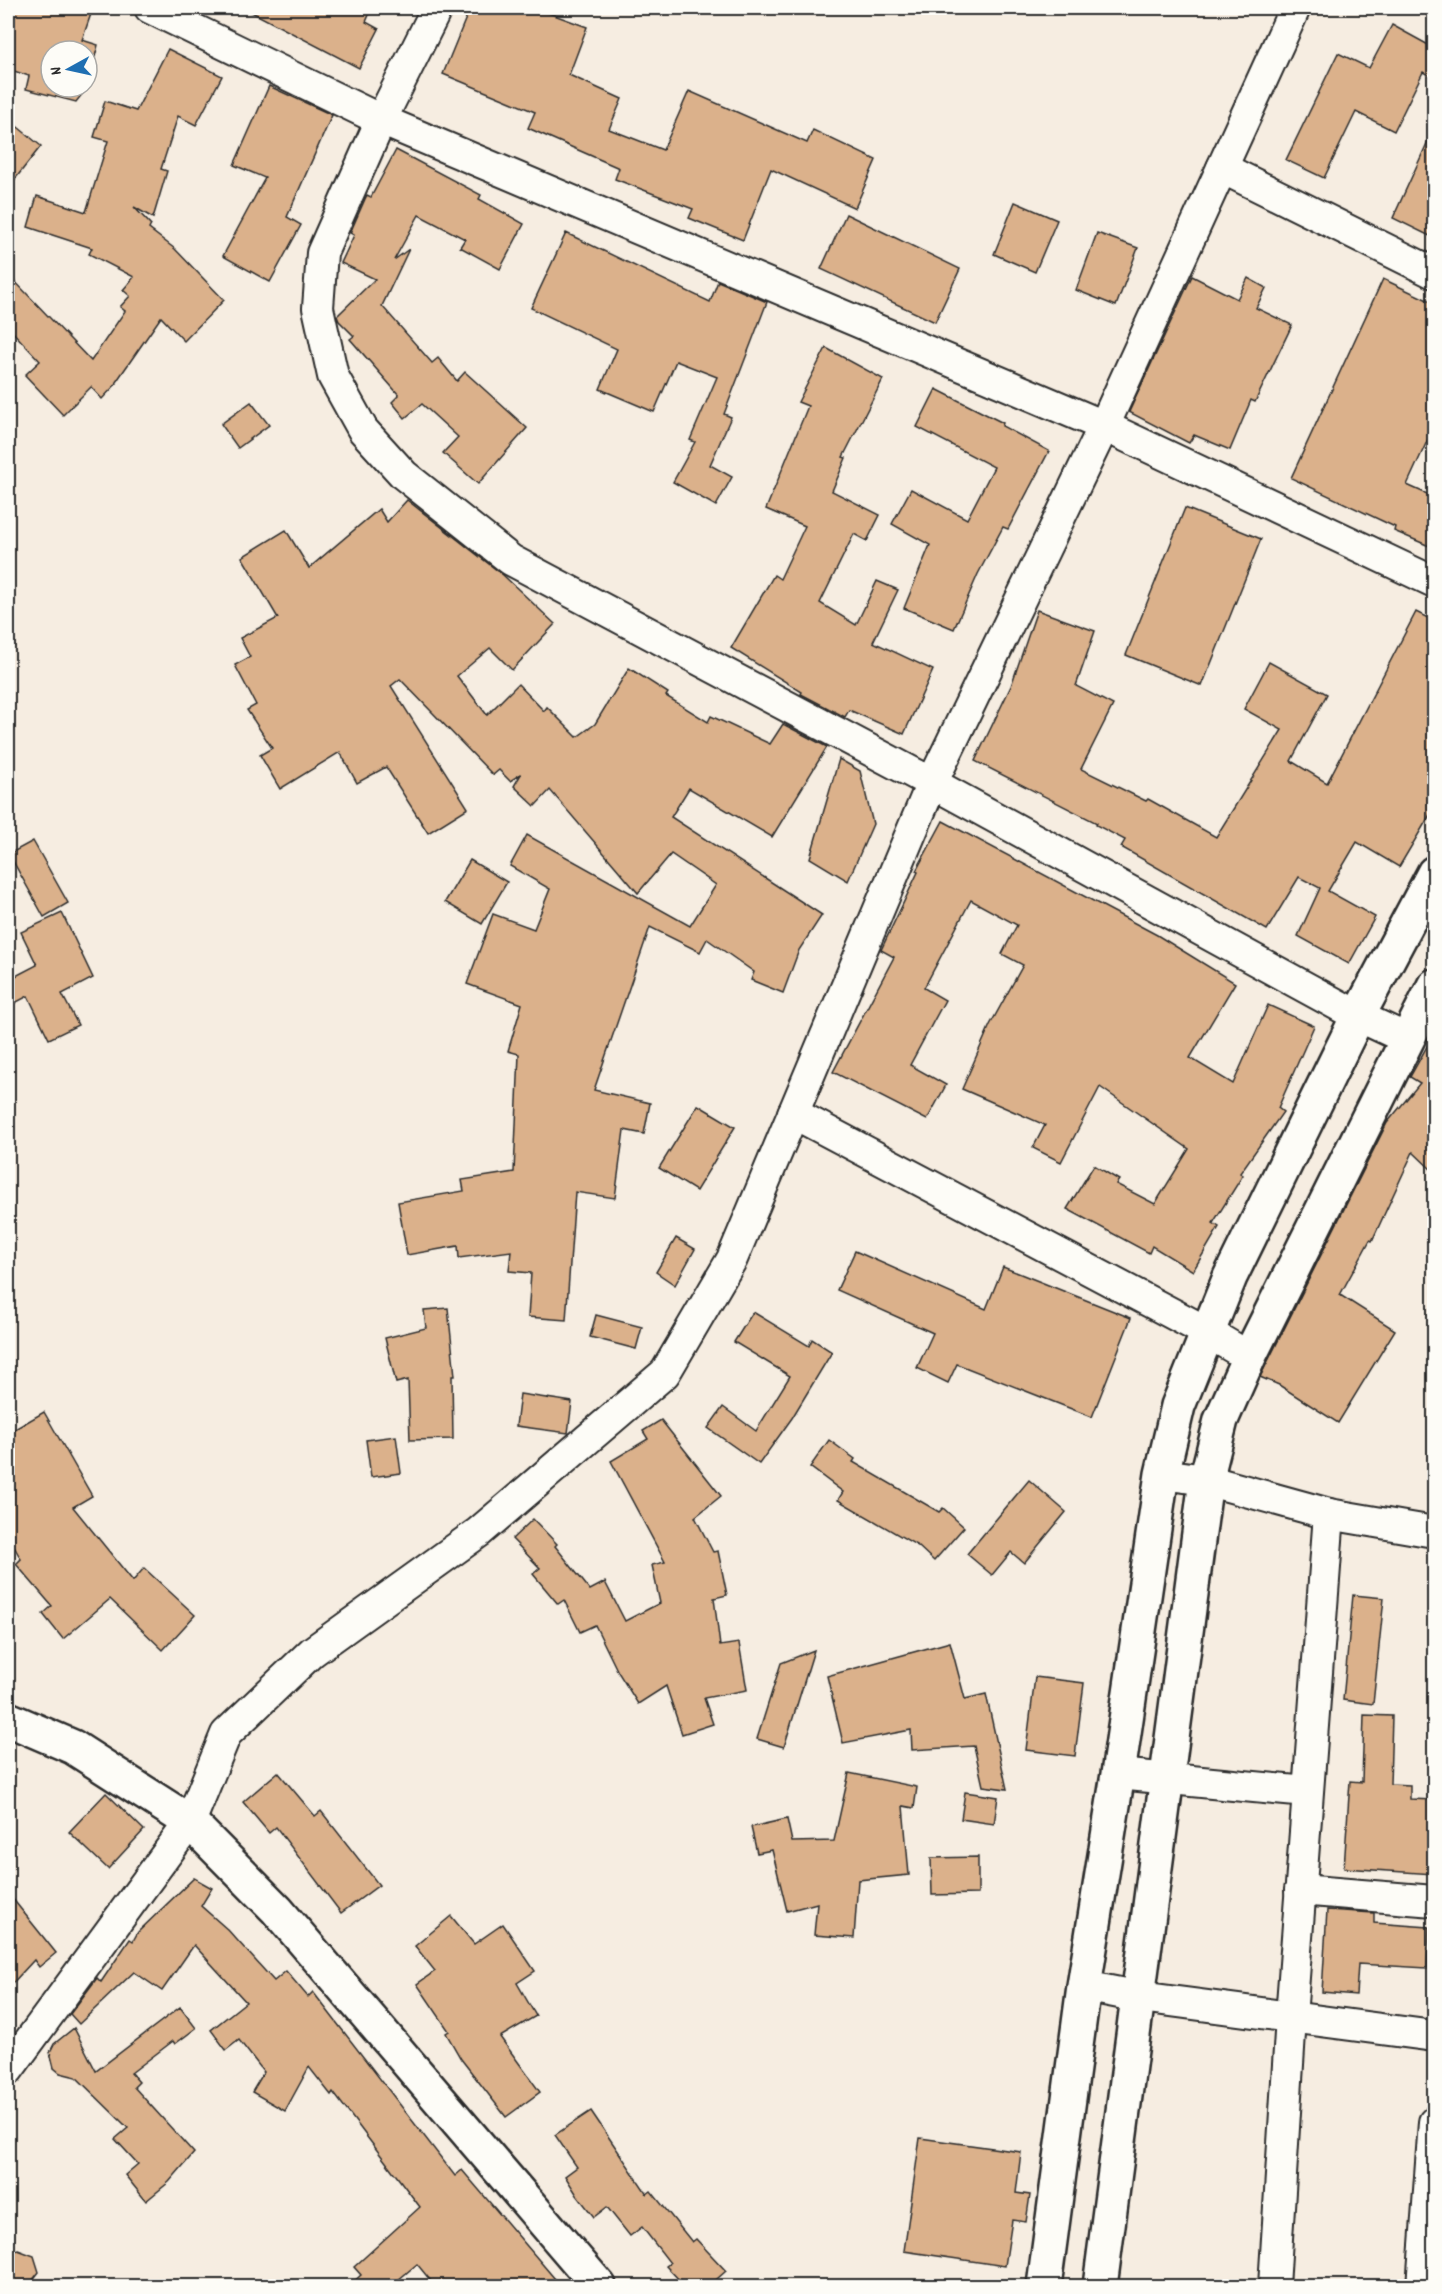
<svg xmlns="http://www.w3.org/2000/svg" width="1442" height="2294" font-family="Dekko,sans-serif">
	<style>
		.building { fill: #dbb18b; stroke: #2b2b2b; stroke-width: 1.5; fill-rule: evenodd }
		.lines { fill: none; stroke-linecap: round; stroke-linejoin: round }
		.minor-casing { stroke: #2b2b2b; stroke-width: 34 }
		.tertiary-casing { stroke: #2b2b2b; stroke-width: 38 }
		.primary-casing { stroke: #2b2b2b; stroke-width: 38 }
		.minor { stroke: #fdfcf7; stroke-width: 30 }
		.tertiary { stroke: #fdfcf7; stroke-width: 33 }
		.primary { stroke: #fdfcf7; stroke-width: 33 }
	</style>
	<rect width="100%" height="100%" fill="#f6ede1"/>
	<filter id="ink" filterUnits="userSpaceOnUse"><feTurbulence type="fractalNoise" baseFrequency=".0167" numOctaves="2"/><feDisplacementMap in="SourceGraphic" scale="12" xChannelSelector="R" yChannelSelector="G"/><feConvolveMatrix kernelMatrix="1 2 1 2 8 2 1 2 1" color-interpolation-filters="sRGB"/></filter>
	<g filter="url(#ink)">
		<!-- building -->
		<g class="building">
			<path d="M8 8H93L82 40 98 45 87 88 76 102 26 89 29 76 8 69ZM51 51H87V87H51Z"/>
			<polygon points="244,8 372,8 366,22 379,29 359,68"/>
			<polygon points="470,8 535,8 587,27 569,75 622,99 609,129 663,150 689,91 807,143 813,130 876,160 855,208 771,169 743,240 689,218 693,209 615,179 619,168 528,128 535,112 443,74"/>
			<polygon points="1392,25 1434,48 1434,78 1423,72 1394,131 1356,112 1324,178 1286,160 1338,53 1369,68"/>
			<polygon points="168,49 222,76 196,125 178,116 161,169 167,171 153,218 134,207 151,225 149,229 175,249 224,300 184,341 161,317 116,382 117,383 102,399 91,387 63,415 25,375 40,361 8,327 8,274 91,361 125,311 120,307 130,296 123,290 134,277 89,254 92,248 28,227 37,196 86,212 108,141 94,137 105,101 136,111"/>
			<polygon points="269,86 332,115 287,217 301,225 270,282 223,256 265,178 234,165"/>
			<polygon points="8,119 41,146 8,188"/>
			<polygon points="1434,128 1434,238 1393,218"/>
			<polygon points="396,150 481,195 479,199 524,224 500,269 460,247 465,239 419,215 394,260 409,249 382,306 432,363 438,358 457,381 465,372 527,428 478,484 443,453 458,437 422,404 405,418 392,402 399,395 350,339 354,336 339,321 337,316 375,279 341,263 354,235 350,233 365,199 367,195 371,197"/>
			<polygon points="1015,202 1057,220 1035,272 994,254"/>
			<polygon points="846,214 960,269 935,322 821,269"/>
			<polygon points="566,233 710,302 718,281 767,302 724,414 731,417 710,465 732,477 716,506 673,482 695,442 690,440 717,377 676,361 654,412 600,389 617,349 531,308"/>
			<polygon points="1097,233 1138,248 1116,306 1076,290"/>
			<polygon points="1192,276 1237,299 1248,278 1266,288 1256,308 1292,325 1255,402 1251,400 1230,450 1194,435 1189,443 1129,412"/>
			<polygon points="1383,279 1434,303 1434,426 1407,485 1434,497 1434,548 1394,531 1395,527 1291,478"/>
			<polygon points="826,348 883,379 843,457 846,458 832,491 880,515 867,541 854,534 820,603 856,625 877,581 898,590 873,642 933,670 904,734 849,710 845,717 801,694 802,692 731,648 774,575 780,579 805,526 766,509 808,406 798,402"/>
			<polygon points="936,389 1003,423 1002,426 1049,451 1008,529 1003,527 978,574 954,629 904,608 930,545 892,524 911,489 967,519 994,467 917,427"/>
			<polygon points="251,402 269,425 238,448 221,424"/>
			<polygon points="407,500 503,575 555,624 512,670 490,648 457,676 487,715 518,684 544,711 547,707 577,737 595,724 629,668 668,693 666,696 708,722 711,716 770,744 783,724 827,747 772,837 689,788 671,817 822,915 799,950 783,993 751,980 754,972 707,939 700,952 650,927 594,1090 650,1103 644,1134 624,1130 615,1198 575,1192 566,1320 528,1317 531,1273 509,1271 511,1251 459,1258 458,1246 407,1255 398,1202 464,1191 462,1180 514,1172 519,1054 508,1051 522,1004 467,984 493,914 534,929 550,889 510,866 527,835 690,926 716,885 671,854 638,893 550,790 535,806 514,786 521,774 510,781 499,770 493,775 400,679 391,686 468,808 428,833 386,767 357,783 340,752 280,789 260,755 272,748 247,710 256,705 235,665 250,657 240,638 278,618 242,557 286,530 309,568 379,509 387,522"/>
			<polygon points="1185,508 1261,539 1202,686 1126,655"/>
			<polygon points="1037,610 1095,631 1076,686 1113,705 1081,769 1146,801 1148,799 1216,837 1282,730 1244,709 1269,662 1327,694 1291,761 1327,783 1416,612 1434,621 1434,808 1399,867 1357,842 1328,891 1375,917 1349,964 1298,936 1320,888 1299,877 1267,930 1121,847 1125,840 1096,825 1097,823 975,761 1011,686"/>
			<polygon points="839,759 860,771 873,824 848,881 810,858"/>
			<polygon points="943,821 1157,935 1235,983 1190,1058 1233,1084 1268,1005 1314,1026 1278,1108 1283,1112 1240,1173 1243,1175 1213,1223 1219,1227 1193,1271 1152,1246 1149,1253 1067,1209 1094,1165 1119,1180 1116,1184 1155,1204 1189,1149 1100,1087 1061,1162 1033,1148 1045,1125 962,1089 990,1025 1023,965 1002,954 1017,925 971,900 924,988 945,1000 910,1065 946,1085 927,1120 833,1072 894,957 881,950 918,872 916,871"/>
			<polygon points="33,841 68,903 44,917 9,854"/>
			<polygon points="470,860 507,882 482,924 445,902"/>
			<polygon points="62,913 93,978 62,994 78,1025 49,1039 28,996 13,1004 8,992 8,980 37,965 21,932"/>
			<polygon points="1434,1034 1434,1172 1413,1152 1372,1241 1370,1240 1340,1295 1395,1330 1338,1423 1279,1385 1260,1377 1387,1123 1420,1083 1410,1077"/>
			<polygon points="698,1105 735,1127 696,1191 659,1168"/>
			<polygon points="676,1238 695,1249 675,1285 656,1272"/>
			<polygon points="855,1251 986,1309 1003,1267 1131,1318 1092,1417 957,1364 948,1383 917,1368 933,1333 837,1290"/>
			<polygon points="448,1308 455,1376 452,1376 453,1439 410,1440 408,1380 396,1383 385,1338 426,1328 424,1310"/>
			<polygon points="753,1312 809,1346 812,1339 832,1352 792,1418 759,1464 708,1428 723,1407 756,1431 790,1376 734,1342"/>
			<polygon points="596,1315 642,1327 636,1349 590,1337"/>
			<polygon points="520,1394 572,1402 568,1433 516,1426"/>
			<polygon points="44,1412 92,1496 73,1507 133,1581 144,1568 195,1615 163,1650 110,1599 63,1639 43,1614 52,1606 16,1564 21,1559 8,1536 8,1433"/>
			<polygon points="661,1420 721,1496 695,1517 713,1552 718,1551 727,1595 714,1598 720,1646 739,1643 747,1690 704,1698 713,1724 682,1734 666,1686 638,1704 618,1672 595,1625 580,1632 564,1600 558,1604 533,1574 540,1568 512,1539 533,1519 557,1544 555,1546 590,1590 605,1582 625,1621 660,1603 652,1565 665,1562 611,1461 648,1439 643,1431"/>
			<polygon points="396,1436 401,1473 371,1477 366,1440"/>
			<polygon points="829,1440 855,1459 853,1462 939,1512 943,1508 964,1527 934,1561 918,1546 838,1500 843,1492 810,1467"/>
			<polygon points="1029,1480 1066,1512 1024,1563 1011,1552 992,1575 967,1554"/>
			<polygon points="1353,1595 1384,1598 1373,1704 1343,1700"/>
			<polygon points="950,1642 965,1699 986,1694 1007,1789 983,1786 974,1746 912,1750 911,1730 843,1743 827,1676"/>
			<polygon points="814,1650 784,1747 757,1739 781,1663"/>
			<polygon points="1035,1677 1084,1683 1075,1756 1026,1750"/>
			<polygon points="1364,1715 1392,1716 1390,1784 1410,1785 1410,1799 1434,1800 1434,1874 1344,1868 1350,1781 1362,1782"/>
			<polygon points="278,1772 315,1816 321,1811 379,1885 341,1913 276,1827 269,1833 243,1802"/>
			<polygon points="849,1773 917,1787 914,1808 903,1806 909,1875 858,1880 854,1938 814,1935 817,1903 787,1911 772,1850 757,1853 751,1827 787,1819 792,1842 834,1841"/>
			<polygon points="965,1792 998,1797 994,1824 961,1819"/>
			<polygon points="106,1793 144,1830 108,1869 69,1832"/>
			<polygon points="978,1857 978,1894 932,1895 931,1858"/>
			<polygon points="194,1878 212,1888 201,1906 228,1930 274,1981 286,1971 308,1997 313,1992 455,2176 462,2170 561,2286 435,2286 417,2264 391,2286 349,2286 361,2275 354,2267 420,2207 333,2092 331,2095 309,2067 285,2111 252,2092 264,2072 239,2040 226,2050 211,2030 246,2002 194,1945 162,1991 134,1972 79,2024 70,2014 97,1978 101,1982 130,1939 133,1941 138,1932"/>
			<polygon points="8,1893 56,1953 39,1967 34,1960 8,1988"/>
			<polygon points="1327,1910 1374,1913 1374,1923 1429,1927 1427,1968 1358,1964 1356,1995 1322,1992"/>
			<polygon points="451,1916 474,1944 503,1924 535,1971 517,1983 536,2016 500,2037 540,2092 506,2117 461,2059 446,2033 449,2031 417,1984 435,1971 415,1946"/>
			<polygon points="180,2007 196,2028 175,2044 173,2041 131,2073 139,2082 134,2087 194,2153 169,2182 146,2201 125,2175 138,2164 115,2139 128,2128 76,2077 60,2073 54,2068 50,2052 54,2044 74,2028 96,2071"/>
			<polygon points="591,2111 647,2194 651,2191 692,2242 696,2239 726,2271 709,2286 685,2286 666,2266 670,2263 642,2227 630,2236 607,2207 594,2217 577,2195 565,2176 577,2167 555,2135"/>
			<polygon points="920,2138 1021,2152 1016,2193 1030,2195 1026,2222 1012,2220 1005,2266 904,2251"/>
			<polygon points="18,2250 34,2256 39,2272 28,2286 8,2286 8,2253"/>
		</g>
		<g class="lines">
			<!-- minor casing -->
			<g class="minor-casing">
				<g id="minor">
					<polyline points="150,8 381,120 1104,426 1434,582"/>
					<polyline points="437,8 381,120 322,253 318,308 333,376 363,430 404,475 511,560 932,783 1358,1016 1407,1039"/>
					<polyline points="1222,168 1434,273"/>
					<polyline points="793,1113 1207,1332 1249,1357"/>
					<polyline points="1162,1474 1206,1480 1329,1514 1434,1532"/>
					<polyline points="1118,1774 1307,1792"/>
					<polyline points="1300,1890 1434,1901"/>
					<polyline points="1084,1986 1140,1997 1434,2036"/>
					<polyline points="8,2070 190,1822 226,1734 312,1652 479,1532 665,1373 732,1259 932,783 1104,426 1295,8"/>
					<polyline points="1274,2286 1291,2017 1329,1514"/>
					<polyline points="1422,2286 1434,2122"/>
				</g>
			</g>
			<!-- tertiary casing -->
			<g class="tertiary-casing">
				<polyline id="tertiary" points="8,1719 73,1747 190,1822 277,1910 599,2286"/>
			</g>
			<!-- primary casing -->
			<g class="primary-casing">
				<g id="primary">
					<polyline points="1044,2286 1084,1986 1118,1774 1162,1474 1178,1406 1230,1277 1358,1016 1434,873"/>
					<polyline points="1100,2286 1206,1480 1221,1420 1249,1357 1434,986"/>
				</g>
			</g>
			<!-- minor -->
			<use href="#minor" class="minor"/>
			<!-- tertiary -->
			<use href="#tertiary" class="tertiary"/>
			<!-- primary -->
			<use href="#primary" class="primary"/>
		</g>
	</g>
	<!-- margin -->
	<rect width="1442" height="2294" fill="none" stroke="#fdfcf7" stroke-width="30"/>
	<rect x="15" y="15" width="1412" height="2264" fill="none" stroke="#2b2b2b" stroke-width="2" filter="url(#ink)"/>
	<!-- north arrow -->
	<g transform="translate(69 69) rotate(262)"><circle r="28" fill="#fdfcf7" stroke="#a9a8a5" stroke-width="1.5"/>
	<path d="M0-4.5L10 22L0 15L-10 22Z" fill="#1f6fb2"/>
	<text y="-9" font-size="16" font-weight="bold" text-anchor="middle" fill="#2b2b2b">N</text>
	</g>
</svg>
